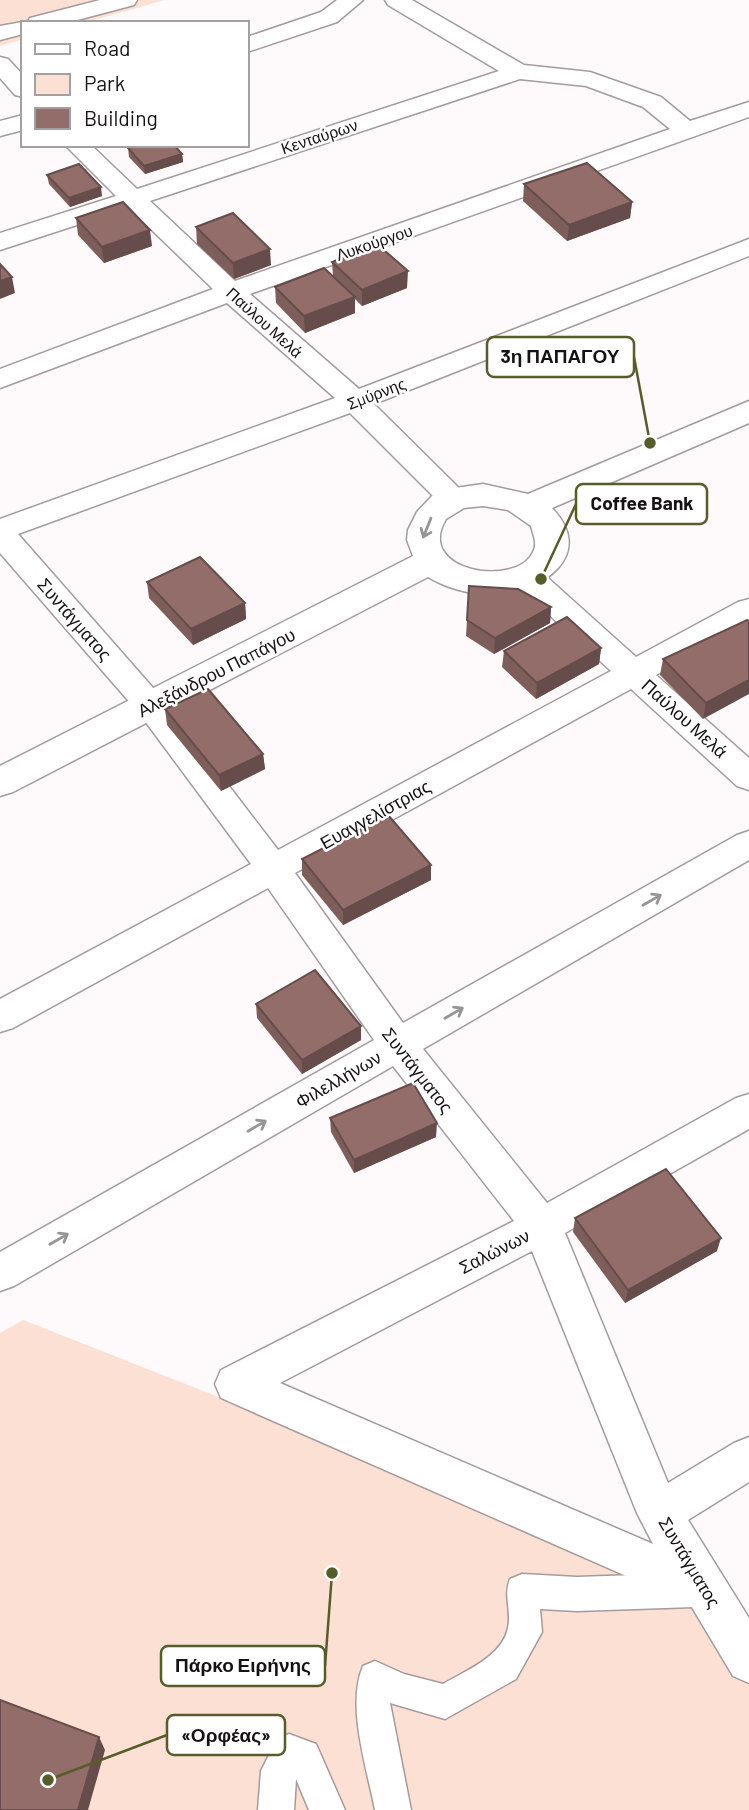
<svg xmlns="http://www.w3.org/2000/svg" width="749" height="1810" font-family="Barlow,sans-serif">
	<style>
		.green { fill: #fce0d4 }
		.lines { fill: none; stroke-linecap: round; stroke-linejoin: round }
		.pedestrian-casing { stroke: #a59a9c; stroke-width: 3 }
		.minor-casing { stroke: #a59a9c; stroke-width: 3 }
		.tertiary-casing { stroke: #a59a9c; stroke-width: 3 }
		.pedestrian { fill: #fff; fill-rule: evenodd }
		.minor { fill: #fff; fill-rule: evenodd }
		.tertiary { fill: #fff; fill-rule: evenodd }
		.wall { fill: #7e5e5b }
		.shaded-wall { fill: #664c4a }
		.building { fill: #926d6a; stroke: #664c4a; stroke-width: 2 }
		.oneway { stroke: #969495 }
		.labels { text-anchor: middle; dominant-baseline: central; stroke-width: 5; stroke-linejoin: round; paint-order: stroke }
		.far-street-label { font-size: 16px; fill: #161213; stroke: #fff }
		.street-label { font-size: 18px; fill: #161213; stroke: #fff }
		.leader { fill: none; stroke: #565c2a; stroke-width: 2.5 }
		.callout-dot { fill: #565c2a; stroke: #fff; stroke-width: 2.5 }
		.callout { fill: #fff; stroke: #565c2a; stroke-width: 2.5 }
		.callout-label { font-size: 19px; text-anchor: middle; font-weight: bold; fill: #161213 }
	</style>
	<rect width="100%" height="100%" fill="#fef9fa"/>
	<!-- green -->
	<g class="green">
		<polygon points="0,0 165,0 83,23 23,23 23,39 0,46"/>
		<polygon points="23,1320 706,1589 749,1684 749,1810 0,1810 0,1333"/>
	</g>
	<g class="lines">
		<!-- pedestrian casing -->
		<g class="pedestrian-casing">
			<g id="pedestrian">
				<path d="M694 1573 706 1578 711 1590 706 1602 694 1607 577 1611 540 1609 542 1632 516 1679 445 1719 390 1703 411 1810H375C367 1768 346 1706 363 1666L375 1661 404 1674 443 1684C465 1671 502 1657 508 1628 512 1611 503 1596 510 1579L522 1574 577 1577Z"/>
				<polygon points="289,1734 316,1744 345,1810 309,1810 296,1779 294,1810 258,1810 261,1771 277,1739"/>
			</g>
		</g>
		<!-- minor casing -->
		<g class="minor-casing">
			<g id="minor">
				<polygon points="100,0 137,0 134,5 66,23 23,23 23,34 0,40 0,26 28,21 30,18"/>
				<polygon points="337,0 363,0 337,22 247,52 247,37 321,12"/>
				<path d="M385 0H412L524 65 590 72 661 97 690 121 749 102V117L250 294 359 389 749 239V256L374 404 463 492 468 499 463 506 453 509 443 506 350 413 18 534 161 697 278 850 611 671 516 585 512 577 516 569 527 566 538 569 636 657 738 602 749 599V624L656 675 749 758V790L737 786 631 689 295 873 403 1023 737 835 749 831V860L423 1049 547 1203 736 1098 749 1094V1129L565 1233 668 1483 734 1443 749 1437V1482L688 1520 749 1618V1683L733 1676 690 1604 221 1398 215 1384 221 1370 514 1221 393 1066 14 1286 0 1291V1252L374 1040 268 888 13 1028 0 1032V999L251 864 139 713 0 553V519L335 398 227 303 0 388V369L213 289 129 208 0 250V233L116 196 65 145H91L137 189 499 71 388 5ZM520 79 586 86 643 107 670 129 235 281 150 201ZM532 1251 637 1513 653 1544 280 1383Z"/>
				<polygon points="0,57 8,59 23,75 23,97 15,95 0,78"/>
				<polygon points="23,115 23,130 0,136 0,121"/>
			</g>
		</g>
		<!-- tertiary casing -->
		<g class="tertiary-casing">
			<path id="tertiary" d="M749 401V423L552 508C597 555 542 592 496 594 472 595 448 589 428 577L13 792 0 796V766L413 556 407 540 408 530 417 512 432 496 455 488 483 484 528 494ZM483 506 508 510 531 526C533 535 538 543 533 552 517 588 414 572 446 519L464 508Z"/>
		</g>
		<!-- pedestrian -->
		<use href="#pedestrian" class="pedestrian"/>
		<!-- minor -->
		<use href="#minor" class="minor"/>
		<!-- tertiary -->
		<use href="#tertiary" class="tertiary"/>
	</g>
	<!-- wall -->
	<g class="wall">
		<polygon points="128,148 182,154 183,162 145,174 129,157"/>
		<polygon points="47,175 102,196 70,207 49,184"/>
		<polygon points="524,184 632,202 630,218 567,241 523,201"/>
		<polygon points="76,218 152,246 104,263 78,235"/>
		<polygon points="196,227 271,265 234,279 197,244"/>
		<polygon points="332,262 407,288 362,306 355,299 355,313 305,333 276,303 275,287 333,276"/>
		<polygon points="147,582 245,603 246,619 193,645 149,598"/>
		<polygon points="469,586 551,607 550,623 494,654 466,636"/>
		<polygon points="749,621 703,719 660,675 663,659"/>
		<polygon points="601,648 599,664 536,699 502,667 504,651"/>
		<polygon points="165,709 263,754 265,769 221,791 167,725"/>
		<polygon points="302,859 431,880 343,925 302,875"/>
		<polygon points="256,1004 361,1040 302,1074 257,1018"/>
		<polygon points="330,1118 436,1137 354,1173 331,1132"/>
		<polygon points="575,1218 717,1251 625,1303 573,1232"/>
	</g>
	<!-- shaded-wall -->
	<g class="shaded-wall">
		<polygon points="182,154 183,162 145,174 144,166"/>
		<polygon points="101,187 102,196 70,207 69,198"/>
		<polygon points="632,202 630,218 567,241 569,225"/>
		<polygon points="150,230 152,246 104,263 102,247"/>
		<polygon points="270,249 271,265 234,279 233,263"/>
		<polygon points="408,271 407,288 362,306 362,290"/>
		<polygon points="12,277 15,293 0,299 0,281"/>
		<polygon points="355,297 355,313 305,333 304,316"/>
		<polygon points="245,603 246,619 193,645 191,629"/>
		<polygon points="551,607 550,623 494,654 495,638"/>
		<polygon points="601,648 599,664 536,699 537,683"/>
		<polygon points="749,680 749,694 703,719 706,703"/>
		<polygon points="263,754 265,769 221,791 219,775"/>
		<polygon points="431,865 431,880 343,925 343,910"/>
		<polygon points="361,1026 361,1040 302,1074 302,1060"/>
		<polygon points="437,1123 436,1137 354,1173 354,1160"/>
		<polygon points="721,1238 717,1251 625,1303 628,1290"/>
		<polygon points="99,1737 105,1750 88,1810 78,1810"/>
	</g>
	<!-- building -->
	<g class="building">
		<polygon points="137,145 174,145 182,154 144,166 128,148"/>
		<polygon points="587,163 632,202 569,225 524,184"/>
		<polygon points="79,164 101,187 69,198 47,175"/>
		<polygon points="123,202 150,230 102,247 76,218"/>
		<polygon points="233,213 270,249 233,263 196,227"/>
		<polygon points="377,244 408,271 362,290 332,262"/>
		<polygon points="0,264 12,277 0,281"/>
		<polygon points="324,268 355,297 304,316 275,287"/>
		<polygon points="200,557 245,603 191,629 147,582"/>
		<polygon points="469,586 518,589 551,607 495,638 467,620"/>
		<polygon points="567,617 601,648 537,683 504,651"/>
		<polygon points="747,620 749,621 749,680 706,703 663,659"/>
		<polygon points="208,689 263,754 219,775 165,709"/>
		<polygon points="388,815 431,865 343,910 302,859"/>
		<polygon points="315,970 361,1026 302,1060 256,1004"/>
		<polygon points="413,1083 437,1123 354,1160 330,1118"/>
		<polygon points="666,1169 721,1238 628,1290 575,1218"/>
		<polygon points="0,1700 99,1737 78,1810 0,1810"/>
	</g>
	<!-- one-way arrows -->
	<defs><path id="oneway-shaft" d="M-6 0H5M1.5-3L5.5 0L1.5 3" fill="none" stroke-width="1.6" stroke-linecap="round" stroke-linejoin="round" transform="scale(1.75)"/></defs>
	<g class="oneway">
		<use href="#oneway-shaft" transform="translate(427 528) rotate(112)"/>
		<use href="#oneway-shaft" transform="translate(652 900) rotate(-30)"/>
		<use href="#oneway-shaft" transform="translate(454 1013) rotate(-30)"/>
		<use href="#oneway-shaft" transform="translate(257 1126) rotate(-30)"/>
		<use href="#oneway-shaft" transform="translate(59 1239) rotate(-30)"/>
	</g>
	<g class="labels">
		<!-- far-street labels -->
		<g class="far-street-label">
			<text transform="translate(319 136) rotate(-18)">Κενταύρων</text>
			<text transform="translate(374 242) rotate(-19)">Λυκούργου</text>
			<text transform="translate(265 322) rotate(42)">Παύλου Μελά</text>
			<text transform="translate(376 393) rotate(-21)">Σμύρνης</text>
		</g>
		<!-- street labels -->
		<g class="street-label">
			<text transform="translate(75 619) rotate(49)">Συντάγματος</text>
			<text transform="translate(216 672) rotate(-27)">Αλεξάνδρου Παπάγου</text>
			<text transform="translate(685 718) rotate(42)">Παύλου Μελά</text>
			<text transform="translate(375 814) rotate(-29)">Ευαγγελίστριας</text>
			<text transform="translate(418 1070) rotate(52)">Συντάγματος</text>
			<text transform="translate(338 1079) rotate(-30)">Φιλελλήνων</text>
			<text transform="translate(494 1251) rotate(-27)">Σαλώνων</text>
			<text transform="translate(690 1562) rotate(59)">Συντάγματος</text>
		</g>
	</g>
	<!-- callouts -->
	<path class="leader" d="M650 443L634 357M541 579L576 504M332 1573L325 1666M48 1780L167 1735"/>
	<g class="callout-dot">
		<circle cx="650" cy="443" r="7"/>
		<circle cx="541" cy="579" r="7"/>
		<circle cx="332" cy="1573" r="7"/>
		<circle cx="48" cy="1780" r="7"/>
	</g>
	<g class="callout">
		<rect x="487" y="337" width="147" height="40" rx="7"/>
		<rect x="576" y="484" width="131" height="40" rx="7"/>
		<rect x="161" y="1646" width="164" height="40" rx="7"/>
		<rect x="167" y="1715" width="118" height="40" rx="7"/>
	</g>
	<g class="callout-label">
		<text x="560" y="363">3η ΠΑΠΑΓΟΥ</text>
		<text x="642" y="510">Coffee Bank</text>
		<text x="243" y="1672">Πάρκο Ειρήνης</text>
		<text x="226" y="1742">«Ορφέας»</text>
	</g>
	<!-- legend -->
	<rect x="21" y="21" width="228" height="126" fill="#ffffff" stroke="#a2a0a1" stroke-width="2"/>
	<rect x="35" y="44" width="35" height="10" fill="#ffffff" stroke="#a2a0a1" stroke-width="2"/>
	<text x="84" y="56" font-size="21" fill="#161213">Road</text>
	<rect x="35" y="74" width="35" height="21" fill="#fce0d4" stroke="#a2a0a1" stroke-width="2"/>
	<text x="84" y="91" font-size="21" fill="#161213">Park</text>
	<rect x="35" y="108" width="35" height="21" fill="#926d6a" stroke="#a2a0a1" stroke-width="2"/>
	<text x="84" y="126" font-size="21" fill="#161213">Building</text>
</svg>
